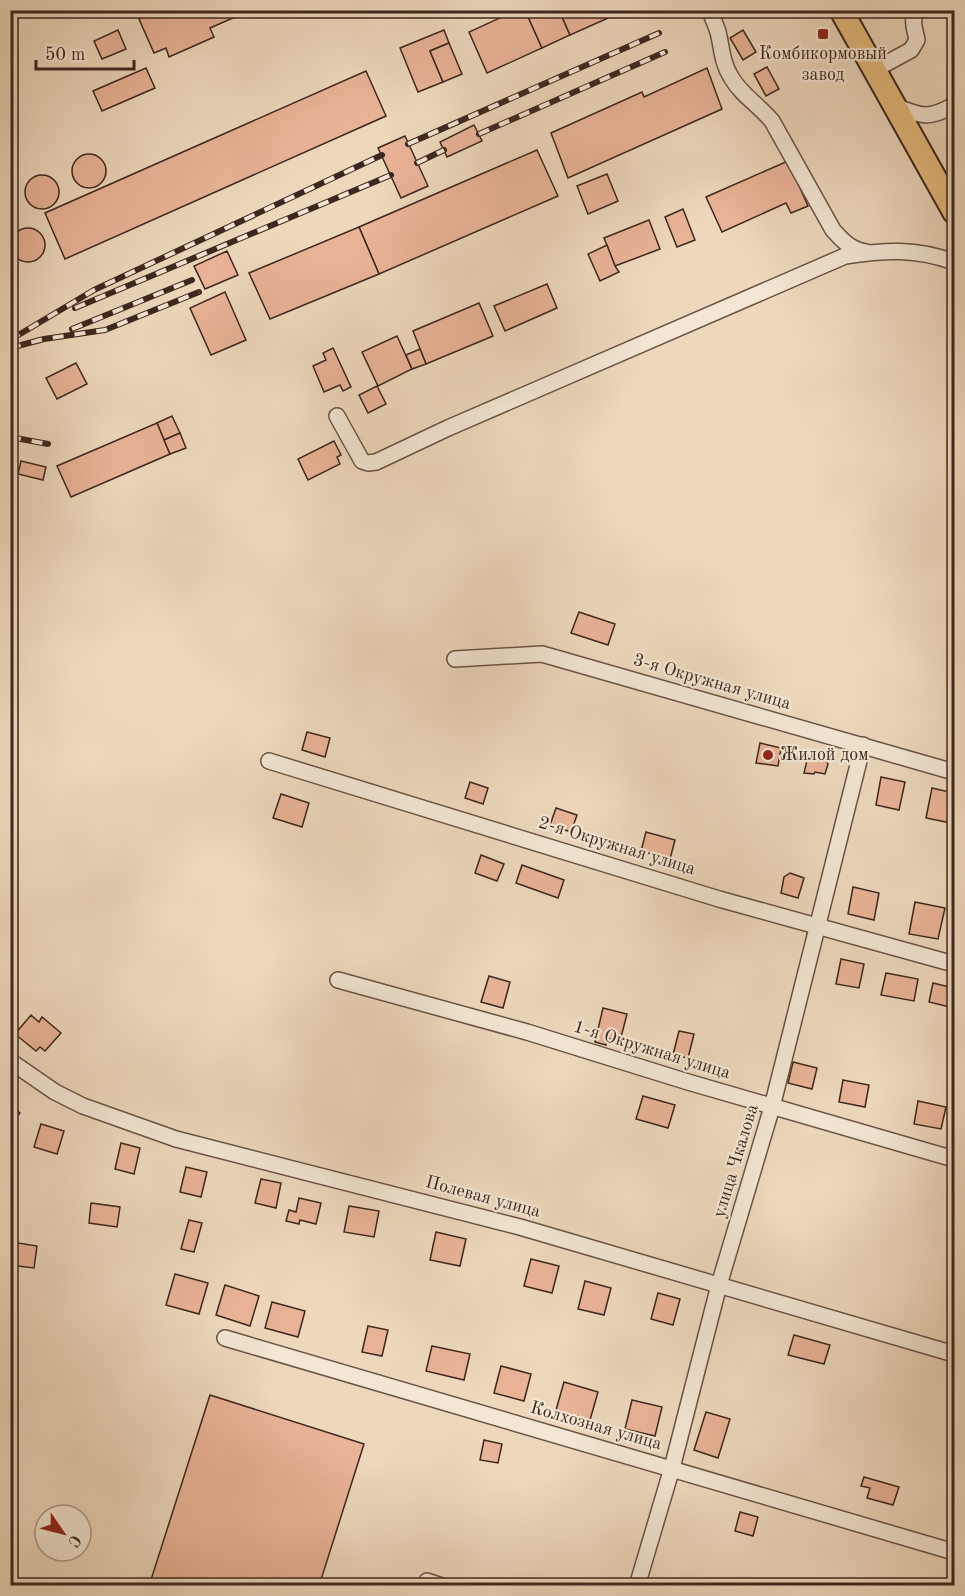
<svg xmlns="http://www.w3.org/2000/svg" width="965" height="1596" font-family="'Old Standard TT',serif">
	<style>
		.building { fill: #e9b397; stroke: #3d271e; stroke-width: 1.5 }
		.lines { fill: none; stroke-linecap: round; stroke-linejoin: round }
		.minor-casing { stroke: #695346; stroke-width: 18 }
		.highway-casing { stroke: #3d271e; stroke-width: 26 }
		.minor { stroke: #f3e6d3; stroke-width: 15 }
		.highway { stroke: #e6bc7e; stroke-width: 22 }
		.rail-casing { stroke: #3d271e; stroke-width: 6 }
		.rail { stroke: #f3e6d3; stroke-width: 4; stroke-dasharray: 11; stroke-linecap: butt }
		.poi-dot { fill: #8f2418; stroke: #f3e6d3; stroke-width: 2 }
		.labels { text-anchor: middle; dominant-baseline: central; stroke-width: 4.5; stroke-linejoin: round; paint-order: stroke }
		.poi-label { font-size: 18px; fill: #3d271e; stroke: #f3e6d3 }
		.street-label { font-size: 18px; fill: #3d271e; stroke: #f3e6d3 }
	</style>
	<rect width="100%" height="100%" fill="#edd8bc"/>
	<filter id="stains"><feTurbulence type="fractalNoise" baseFrequency=".00333" numOctaves="4"/><feColorMatrix values="0 0 0 0 .2 0 0 0 0 .09 0 0 0 0 .02 0 0 0 .5 -.17"/></filter>
	<radialGradient id="worn" r=".72"><stop offset=".6" stop-color="#630" stop-opacity="0"/><stop offset="1" stop-color="#630" stop-opacity=".3"/></radialGradient>
	<!-- building -->
	<g class="building">
		<polygon points="158,10 237,10 240,15 210,28 214,37 169,57 166,48 154,53 139,19"/>
		<polygon points="517,10 525,10 542,48 487,73 469,32"/>
		<polygon points="525,10 559,10 570,35 542,48"/>
		<polygon points="559,10 626,10 570,35"/>
		<polygon points="118,30 126,49 102,59 94,41"/>
		<polygon points="444,30 449,43 430,51 443,82 418,92 400,48"/>
		<polygon points="743,30 756,52 743,60 730,38"/>
		<polygon points="449,43 462,74 443,82 430,51"/>
		<polygon points="767,67 779,89 766,96 754,74"/>
		<polygon points="146,68 155,88 102,111 93,91"/>
		<polygon points="707,68 722,109 568,178 551,133 642,92 644,97"/>
		<polygon points="366,71 386,116 65,259 45,213"/>
		<polygon points="474,125 482,141 447,157 440,142"/>
		<polygon points="405,136 428,186 401,198 378,148"/>
		<polygon points="537,150 558,196 379,274 359,227"/>
		<circle cx="89" cy="171" r="17"/>
		<polygon points="788,161 808,206 791,213 786,203 722,232 706,197"/>
		<polygon points="607,174 618,201 588,214 577,186"/>
		<circle cx="42" cy="192" r="17"/>
		<polygon points="683,209 695,240 677,247 665,217"/>
		<polygon points="649,220 660,249 615,266 604,238"/>
		<polygon points="359,227 379,274 270,319 249,273"/>
		<circle cx="28" cy="245" r="17"/>
		<polygon points="607,245 615,266 619,272 600,281 588,254"/>
		<polygon points="227,251 238,275 205,289 194,266"/>
		<polygon points="547,284 557,308 505,331 494,306"/>
		<polygon points="225,292 246,340 211,355 190,308"/>
		<polygon points="479,303 493,336 426,364 413,331"/>
		<polygon points="397,336 412,369 378,386 362,352"/>
		<polygon points="333,348 351,387 343,391 340,385 324,392 313,366 326,360 323,353"/>
		<polygon points="420,349 426,364 412,369 406,355"/>
		<polygon points="76,363 87,384 57,399 46,378"/>
		<polygon points="377,386 386,404 368,413 359,395"/>
		<polygon points="172,416 180,433 164,440 157,423"/>
		<polygon points="157,423 170,454 71,497 57,466"/>
		<polygon points="180,433 186,448 170,454 164,440"/>
		<polygon points="334,441 341,455 337,457 340,464 308,480 298,459"/>
		<polygon points="21,461 46,467 43,480 18,474"/>
		<polygon points="579,612 615,624 608,645 571,633"/>
		<polygon points="307,732 330,738 325,757 302,750"/>
		<polygon points="760,743 781,748 778,766 756,763"/>
		<polygon points="808,756 826,760 828,764 825,774 815,772 814,774 804,773"/>
		<polygon points="881,777 905,782 899,810 876,805"/>
		<polygon points="470,782 488,788 483,804 465,798"/>
		<polygon points="932,788 954,793 954,807 951,823 926,818"/>
		<polygon points="281,794 309,803 302,827 273,818"/>
		<polygon points="556,808 577,815 571,832 550,825"/>
		<polygon points="646,832 675,840 670,859 641,851"/>
		<polygon points="481,855 504,864 497,881 475,873"/>
		<polygon points="522,865 564,880 558,898 516,883"/>
		<polygon points="790,873 804,878 798,898 781,893 784,877"/>
		<polygon points="853,887 879,893 874,920 848,914"/>
		<polygon points="915,902 945,908 938,939 909,934"/>
		<polygon points="841,959 864,964 859,988 836,984"/>
		<polygon points="886,973 918,979 914,1001 881,995"/>
		<polygon points="489,976 510,982 503,1008 481,1002"/>
		<polygon points="933,983 954,988 954,1008 929,1002"/>
		<polygon points="603,1008 627,1014 620,1041 607,1038 606,1045 595,1042"/>
		<polygon points="31,1015 39,1022 42,1017 61,1033 45,1051 40,1047 36,1051 15,1034"/>
		<polygon points="679,1031 694,1034 688,1058 673,1055"/>
		<polygon points="793,1062 817,1068 812,1089 788,1083"/>
		<polygon points="843,1080 869,1085 865,1107 839,1102"/>
		<polygon points="643,1096 675,1105 668,1128 636,1119"/>
		<polygon points="918,1101 946,1107 941,1129 914,1124"/>
		<polygon points="10,1104 20,1113 10,1124"/>
		<polygon points="41,1124 64,1131 57,1154 34,1147"/>
		<polygon points="121,1143 140,1148 134,1174 115,1169"/>
		<polygon points="186,1167 207,1172 201,1197 180,1192"/>
		<polygon points="261,1179 281,1183 276,1208 255,1203"/>
		<polygon points="299,1198 321,1203 316,1224 300,1220 299,1224 286,1221 289,1210 296,1212"/>
		<polygon points="91,1203 120,1207 117,1227 89,1223"/>
		<polygon points="349,1206 379,1211 374,1237 344,1232"/>
		<polygon points="189,1220 202,1223 194,1252 181,1249"/>
		<polygon points="436,1232 466,1239 460,1266 430,1260"/>
		<polygon points="12,1242 37,1246 34,1268 10,1265"/>
		<polygon points="531,1259 559,1266 552,1293 524,1286"/>
		<polygon points="175,1274 208,1283 199,1314 166,1305"/>
		<polygon points="585,1281 611,1288 604,1315 578,1309"/>
		<polygon points="225,1285 259,1296 250,1326 216,1315"/>
		<polygon points="658,1293 680,1299 673,1325 651,1319"/>
		<polygon points="272,1302 305,1311 298,1337 265,1328"/>
		<polygon points="368,1326 388,1330 382,1356 362,1352"/>
		<polygon points="794,1335 830,1345 824,1364 788,1355"/>
		<polygon points="432,1346 470,1354 464,1380 426,1371"/>
		<polygon points="501,1366 531,1374 524,1401 494,1393"/>
		<polygon points="564,1382 598,1392 590,1420 556,1410"/>
		<polygon points="210,1395 364,1444 319,1586 149,1586"/>
		<polygon points="632,1400 662,1407 655,1436 625,1429"/>
		<polygon points="706,1412 730,1419 718,1458 694,1450"/>
		<polygon points="484,1440 502,1444 498,1463 480,1460"/>
		<polygon points="864,1477 899,1487 893,1505 867,1498 870,1488 861,1486"/>
		<polygon points="740,1512 758,1517 753,1536 735,1531"/>
	</g>
	<g class="lines">
		<!-- minor casing -->
		<g class="minor-casing">
			<g id="minor">
				<path d="M710 10C712 18 716 25 718 32 722 48 722 63 731 77 741 95 759 105 772 121L833 230C843 241 851 250 866 252"/>
				<path d="M876 69 911 50 917 40C915 29 910 19 918 10"/>
				<path d="M896 106C921 117 930 119 954 105"/>
				<path d="M337 416 362 461 368 463 376 462 448 428 845 256C885 250 916 248 954 262"/>
				<polyline points="455,659 542,654 954,772"/>
				<polyline points="269,761 719,899 954,964"/>
				<polyline points="338,980 527,1032 688,1082 954,1159"/>
				<polyline points="10,1061 55,1092 83,1106 176,1139 520,1227 954,1354"/>
				<polyline points="225,1338 954,1552"/>
				<polyline points="427,1581 442,1586"/>
				<polyline points="637,1586 672,1468 719,1285 772,1107 863,745"/>
			</g>
		</g>
		<!-- highway casing -->
		<g class="highway-casing">
			<polyline id="highway" points="841,10 954,212"/>
		</g>
		<!-- minor -->
		<use href="#minor" class="minor"/>
		<!-- highway -->
		<use href="#highway" class="highway"/>
		<!-- rail casing -->
		<g class="rail-casing">
			<g id="rail">
				<polyline points="479,134 665,52"/>
				<polyline points="408,144 659,33"/>
				<polyline points="417,163 444,150"/>
				<polyline points="75,308 391,175"/>
				<polyline points="72,329 192,280"/>
				<polyline points="10,340 94,290 382,155"/>
				<polyline points="10,348 44,339 105,330 199,292"/>
				<polyline points="10,437 48,444"/>
			</g>
		</g>
		<!-- rail -->
		<use href="#rail" class="rail"/>
	</g>
	<!-- markers -->
	<g class="poi-dot">
		<rect x="817" y="28" width="12" height="12" rx="3"/>
		<circle cx="768" cy="755" r="6"/>
	</g>
	<g class="labels">
		<!-- poi labels -->
		<g class="poi-label">
			<text x="823" y="54">Комбикормовый<tspan x="823" dy="21">завод</tspan></text>
			<text x="780" y="755" text-anchor="start">Жилой дом</text>
		</g>
		<!-- street labels -->
		<g class="street-label">
			<text transform="translate(712 682) rotate(16)">3-я Окружная улица</text>
			<text transform="translate(617 846) rotate(17)">2-я Окружная улица</text>
			<text transform="translate(652 1050) rotate(17)">1-я Окружная улица</text>
			<text transform="translate(736 1161) rotate(-73)">улица Чкалова</text>
			<text transform="translate(483 1197) rotate(15)">Полевая улица</text>
			<text transform="translate(596 1426) rotate(16)">Колхозная улица</text>
		</g>
	</g>
	<!-- margin -->
	<rect width="965" height="1596" fill="none" stroke="#edd8bc" stroke-width="36"/>
	<rect x="12" y="12" width="941" height="1572" fill="none" stroke="#3d271e" stroke-width="3"/>
	<rect x="18" y="18" width="929" height="1560" fill="none" stroke="#3d271e" stroke-width="1.5"/>
	<!-- north arrow -->
	<g transform="translate(63 1533) rotate(125)"><circle r="28" fill="#f3e6d3" stroke="#aa9a8b" stroke-width="1.5"/>
	<path d="M0-4.5L10 22L0 15L-10 22Z" fill="#8f2418"/>
	<text y="-9" font-size="16" font-weight="bold" text-anchor="middle" fill="#3d271e">С</text>
	</g>
	<!-- scale -->
	<path d="M36 60v9h98v-9" fill="none" stroke="#3d271e" stroke-width="3"/>
	<text x="45" y="60" font-size="18" fill="#3d271e" stroke="#f3e6d3" stroke-width="4.5" paint-order="stroke">50 m</text>
	<rect width="100%" height="100%" filter="url(#stains)"/>
	<rect width="100%" height="100%" fill="url(#worn)"/>
</svg>
